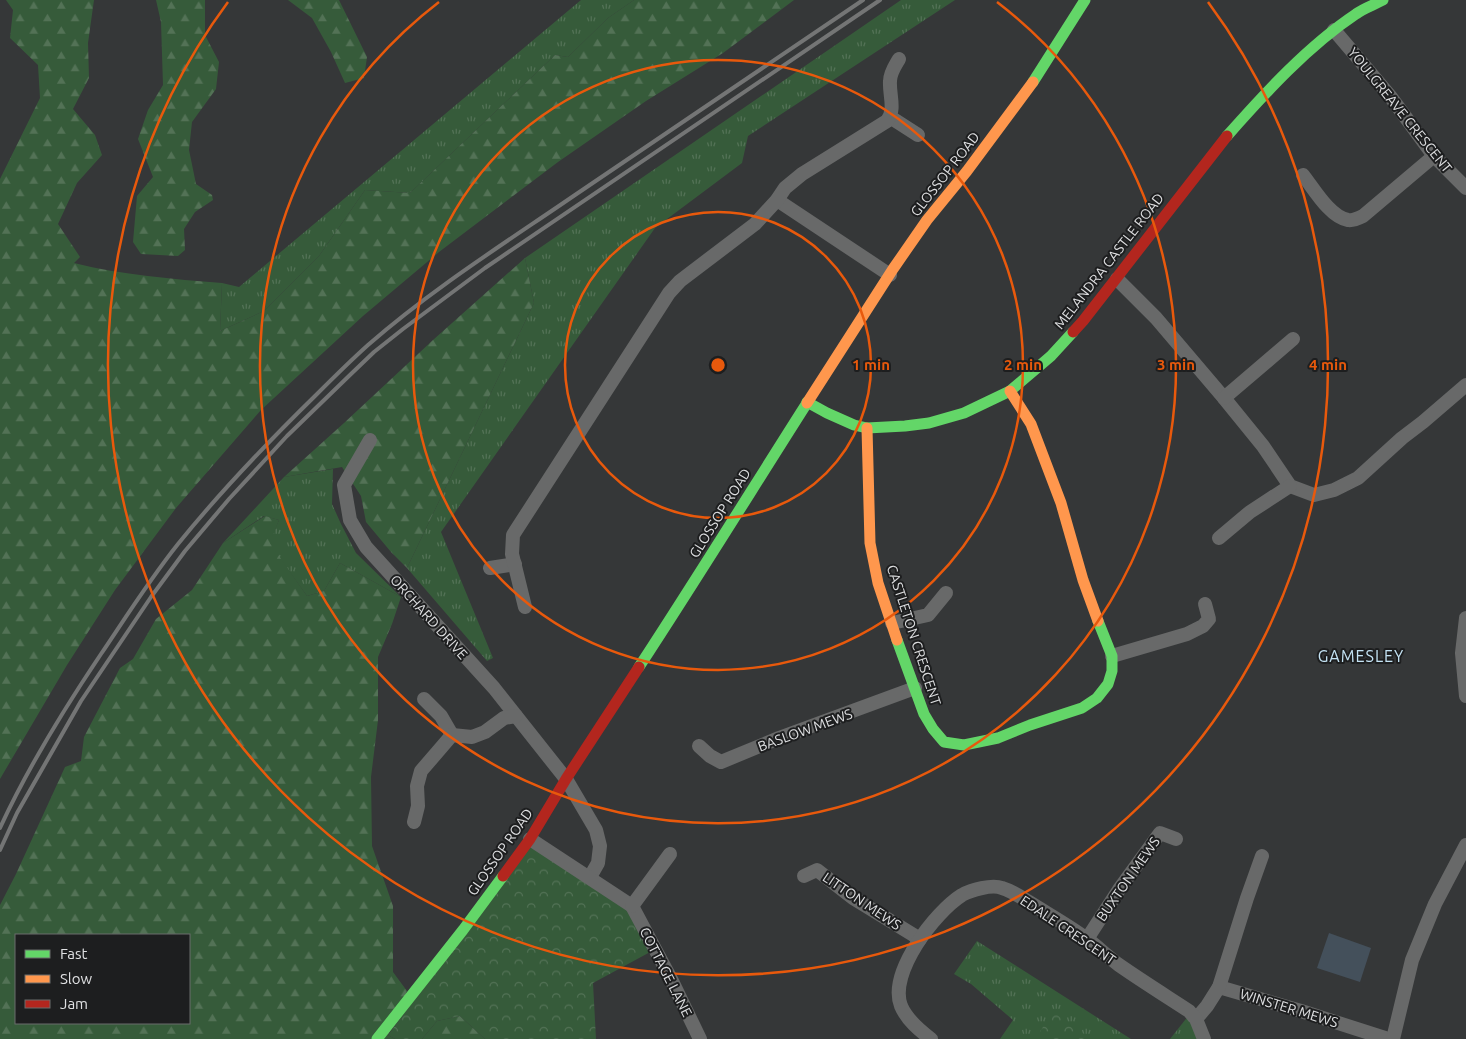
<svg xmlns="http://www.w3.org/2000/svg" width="1466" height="1039" font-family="Ubuntu,sans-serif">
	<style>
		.grass { fill: url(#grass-tufts) }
		.forest { fill: url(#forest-firs); fill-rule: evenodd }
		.park { fill: url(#park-crowns) }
		.building { fill: #44505b }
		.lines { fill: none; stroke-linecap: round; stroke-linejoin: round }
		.street { stroke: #686969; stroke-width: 14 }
		.fast { stroke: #63d668; stroke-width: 11 }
		.slow { stroke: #ff974d; stroke-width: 11 }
		.jam { stroke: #b3261e; stroke-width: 11 }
		.rail { stroke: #747575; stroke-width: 4 }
		.ring { fill: none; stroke: #e8590c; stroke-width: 2.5 }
		.labels { text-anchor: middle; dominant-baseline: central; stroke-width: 4; stroke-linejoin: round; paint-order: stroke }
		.street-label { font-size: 14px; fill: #dfe0e2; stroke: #1d1e1f }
		.quarter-label { font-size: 16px; letter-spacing: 1px; fill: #c4e3f4; stroke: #1d1e1f }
		.centre { fill: #e8590c; stroke: #1d1e1f; stroke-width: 2.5 }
		.ring-label { font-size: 15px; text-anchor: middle; font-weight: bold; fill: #e8590c; stroke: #1d1e1f; stroke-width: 4; stroke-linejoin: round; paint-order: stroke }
	</style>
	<defs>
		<pattern id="grass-tufts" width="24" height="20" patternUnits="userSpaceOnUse" patternTransform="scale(1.25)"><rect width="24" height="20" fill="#365b3a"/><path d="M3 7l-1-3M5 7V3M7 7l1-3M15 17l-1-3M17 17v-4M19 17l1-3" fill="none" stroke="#537256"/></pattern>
		<pattern id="forest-firs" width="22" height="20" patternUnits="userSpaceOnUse" patternTransform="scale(1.25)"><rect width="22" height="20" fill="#365b3a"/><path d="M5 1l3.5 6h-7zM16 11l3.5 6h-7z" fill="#537256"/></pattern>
		<pattern id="park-crowns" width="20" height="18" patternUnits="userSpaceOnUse" patternTransform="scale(1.25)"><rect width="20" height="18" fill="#365b3a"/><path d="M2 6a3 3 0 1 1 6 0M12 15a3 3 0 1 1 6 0" fill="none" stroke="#537256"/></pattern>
	</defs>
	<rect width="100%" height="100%" fill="#353738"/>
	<!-- grass -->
	<g class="grass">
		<polygon points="581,0 634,0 608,18 568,57 555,55 410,193 365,190 319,256 264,311 220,331 222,283 239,287"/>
		<polygon points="901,0 955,0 748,136 742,163 655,228 441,532 493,658 487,661 407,568 534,303 525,258"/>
		<polygon points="333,469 332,504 341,524 356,553 401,597 340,563 324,591 307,596 269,543 279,520 264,516 223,543 284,477"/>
		<polygon points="977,941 1131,1039 1000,1039 1013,1020 971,984 954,974"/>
		<polygon points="1189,1015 1200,1039 1170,1039"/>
	</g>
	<!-- forest -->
	<g class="forest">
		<path d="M6 0H94L88 43 89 78 73 109 95 135 102 155 77 183 58 224 80 257 74 263C122 275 173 279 222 283L220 331 264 311 319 256 365 190 410 193 555 55 568 57 608 18 634 0H794L723 53 646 101 558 162 439 252 363 316 261 410 176 508 115 590 67 665 0 779V179L40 98 38 65 10 38 13 10Z"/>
		<polygon points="156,0 205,0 205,35 219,62 216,89 192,122 189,150 196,184 212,195 213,200 195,212 184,229 185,250 178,256 141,254 133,242 137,196 153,177 138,139 148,110 163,85 161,22"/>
		<polygon points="288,0 339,0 367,57 364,78 345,83 331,52 312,18"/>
		<polygon points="525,258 534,303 407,568 391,552 366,522 361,496 342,467 284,477 344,423 433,340"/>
		<path d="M265 516 279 520 270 543 307 596 324 591 340 563 401 597 392 624 378 657V720L371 777 372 846 393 906V972L407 991 388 1035 395 1039H0V905L16 874 65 767 81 761 84 737 120 668 133 659 156 619 192 590 223 543ZM16 935H189V1023H16Z"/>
		<polygon points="460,1016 485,1039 422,1039 437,1021"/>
	</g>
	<!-- park -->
	<g class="park">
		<polygon points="532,843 630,910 652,951 593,983 596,1039 485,1039 460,1016 437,1021 422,1039 395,1039 388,1035"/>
		<polygon points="1053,1012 1091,1039 1035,1039"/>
	</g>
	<!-- building -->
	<polygon class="building" points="1329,933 1371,948 1360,982 1317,968"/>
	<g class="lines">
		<!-- street -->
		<g class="street">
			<polyline points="1334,30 1390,96 1434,156 1466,188"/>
			<polyline points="890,117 918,135"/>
			<path d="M1303 175C1314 189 1330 217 1348 220 1353 221 1359 218 1363 216L1434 156"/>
			<polyline points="777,200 890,275"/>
			<polyline points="1117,279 1156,318 1224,398 1263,446 1290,486 1314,495 1334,490 1358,478 1402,438 1423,422 1466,385"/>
			<polyline points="1224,398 1293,339"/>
			<polyline points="370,440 344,485 350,520 366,547 494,688 566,779 596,830 600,846 598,863 590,877"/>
			<polyline points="1219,538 1250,512 1290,486"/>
			<polyline points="490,568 515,564"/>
			<path d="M525 607 512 554 513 535 669 293 680 281 755 224 777 200 785 188 802 174 887 121C896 109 889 95 890 81 890 73 895 66 899 59"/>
			<polyline points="1466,618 1462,653 1466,696"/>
			<polyline points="892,623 928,615 946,593"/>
			<polyline points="1112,656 1187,634 1203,626 1209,619 1205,604"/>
			<polyline points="424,699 441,716 452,735"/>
			<polyline points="699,746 710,756 721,762 779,738 915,688"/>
			<polyline points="414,822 418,806 417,786 421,771 452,735 472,737 485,732 504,718 516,716"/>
			<polyline points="530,839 632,906 671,979 700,1039"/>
			<polyline points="804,876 817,870 853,898 920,939"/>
			<polyline points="632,906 670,854"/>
			<polyline points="1087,939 1120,888 1160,833 1176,839"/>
			<polyline points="1219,987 1301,1011 1388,1039"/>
			<polyline points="1196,1019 1207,1006 1219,987 1247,898 1262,856"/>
			<path d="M931 1039C919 1030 907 1020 901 1006 888 973 935 912 962 895 971 890 992 884 1002 888 1012 891 1021 897 1029 902 1048 914 1068 925 1087 939 1098 947 1108 957 1119 965 1142 981 1166 996 1189 1011L1196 1019 1204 1039"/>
			<polyline points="1393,1039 1412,960 1435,904 1466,845"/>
		</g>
		<!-- fast -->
		<g class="fast">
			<polyline points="1033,82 1085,0"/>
			<path d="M1227 136C1265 93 1308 46 1356 14 1364 8 1374 5 1383 0"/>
			<polyline points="807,402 827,413 854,425 867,428 905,426 929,423 964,413 1010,391 1051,356 1073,332"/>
			<polyline points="897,640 924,714 933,729 944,742 964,745 998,738 1030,725 1082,708 1097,698 1108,684 1112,671 1112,656 1098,621"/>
			<path d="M639 667C696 580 751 491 807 403"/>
			<polyline points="377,1039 463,930 503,876"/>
		</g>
		<!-- slow -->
		<g class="slow">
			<polyline points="1010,391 1031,424 1061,503 1083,580 1098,621"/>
			<polyline points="807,403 893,269 927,220 967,171 1033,82"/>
			<polyline points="867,428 870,543 878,583 897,640"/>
		</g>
		<!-- jam -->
		<g class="jam">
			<polyline points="1073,332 1083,321 1227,136"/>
			<polyline points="503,876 530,839 566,779 639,667"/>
		</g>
		<!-- rail -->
		<g class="rail">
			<path d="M0 828C28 767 64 709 101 654 126 617 150 579 178 544 220 492 267 443 315 396 332 379 349 362 368 345 432 289 505 243 575 195 671 130 767 65 863 0"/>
			<polyline points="0,850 17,813 81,701 151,597 185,551 229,499 287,436 351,374 374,352 403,329 485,268 880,0"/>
		</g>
	</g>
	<!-- distance rings -->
	<g class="ring">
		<circle cx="718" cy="365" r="153"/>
		<circle cx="718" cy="365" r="305"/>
		<path d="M997 2A458 458 0 1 1 439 2"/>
		<path d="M1208 2A610 610 0 1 1 228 2"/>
	</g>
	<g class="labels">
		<!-- street labels -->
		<g class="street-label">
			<text transform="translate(1400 110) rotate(51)">YOULGREAVE CRESCENT</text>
			<text transform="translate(945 174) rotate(-52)">GLOSSOP ROAD</text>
			<text transform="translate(1109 261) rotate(-52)">MELANDRA CASTLE ROAD</text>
			<text transform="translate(720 513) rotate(-58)">GLOSSOP ROAD</text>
			<text transform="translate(429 617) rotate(48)">ORCHARD DRIVE</text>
			<text transform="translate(914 635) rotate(72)">CASTLETON CRESCENT</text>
			<text transform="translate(805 730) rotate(-20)">BASLOW MEWS</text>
			<text transform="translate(500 852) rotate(-55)">GLOSSOP ROAD</text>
			<text transform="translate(1128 879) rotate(-55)">BUXTON MEWS</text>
			<text transform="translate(862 901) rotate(34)">LITTON MEWS</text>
			<text transform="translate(1068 930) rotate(34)">EDALE CRESCENT</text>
			<text transform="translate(666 972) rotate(63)">COTTAGE LANE</text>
			<text transform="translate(1289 1008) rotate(17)">WINSTER MEWS</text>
		</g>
		<!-- quarter labels -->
		<g class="quarter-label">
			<text x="1361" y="656">GAMESLEY</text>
		</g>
	</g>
	<circle cx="718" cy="365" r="8" class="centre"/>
	<g class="ring-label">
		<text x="871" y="370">1 min</text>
		<text x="1023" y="370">2 min</text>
		<text x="1176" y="370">3 min</text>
		<text x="1328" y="370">4 min</text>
	</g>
	<!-- legend -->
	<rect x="15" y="934" width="175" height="90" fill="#1d1e1f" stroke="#6b6c6d"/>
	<rect x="25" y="950" width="25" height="8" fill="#63d668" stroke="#6b6c6d"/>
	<text x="60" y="959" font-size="15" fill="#dfe0e2">Fast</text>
	<rect x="25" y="975" width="25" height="8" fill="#ff974d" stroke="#6b6c6d"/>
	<text x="60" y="984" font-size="15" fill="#dfe0e2">Slow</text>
	<rect x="25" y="1000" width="25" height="8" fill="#b3261e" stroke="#6b6c6d"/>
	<text x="60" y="1009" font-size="15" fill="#dfe0e2">Jam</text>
</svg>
